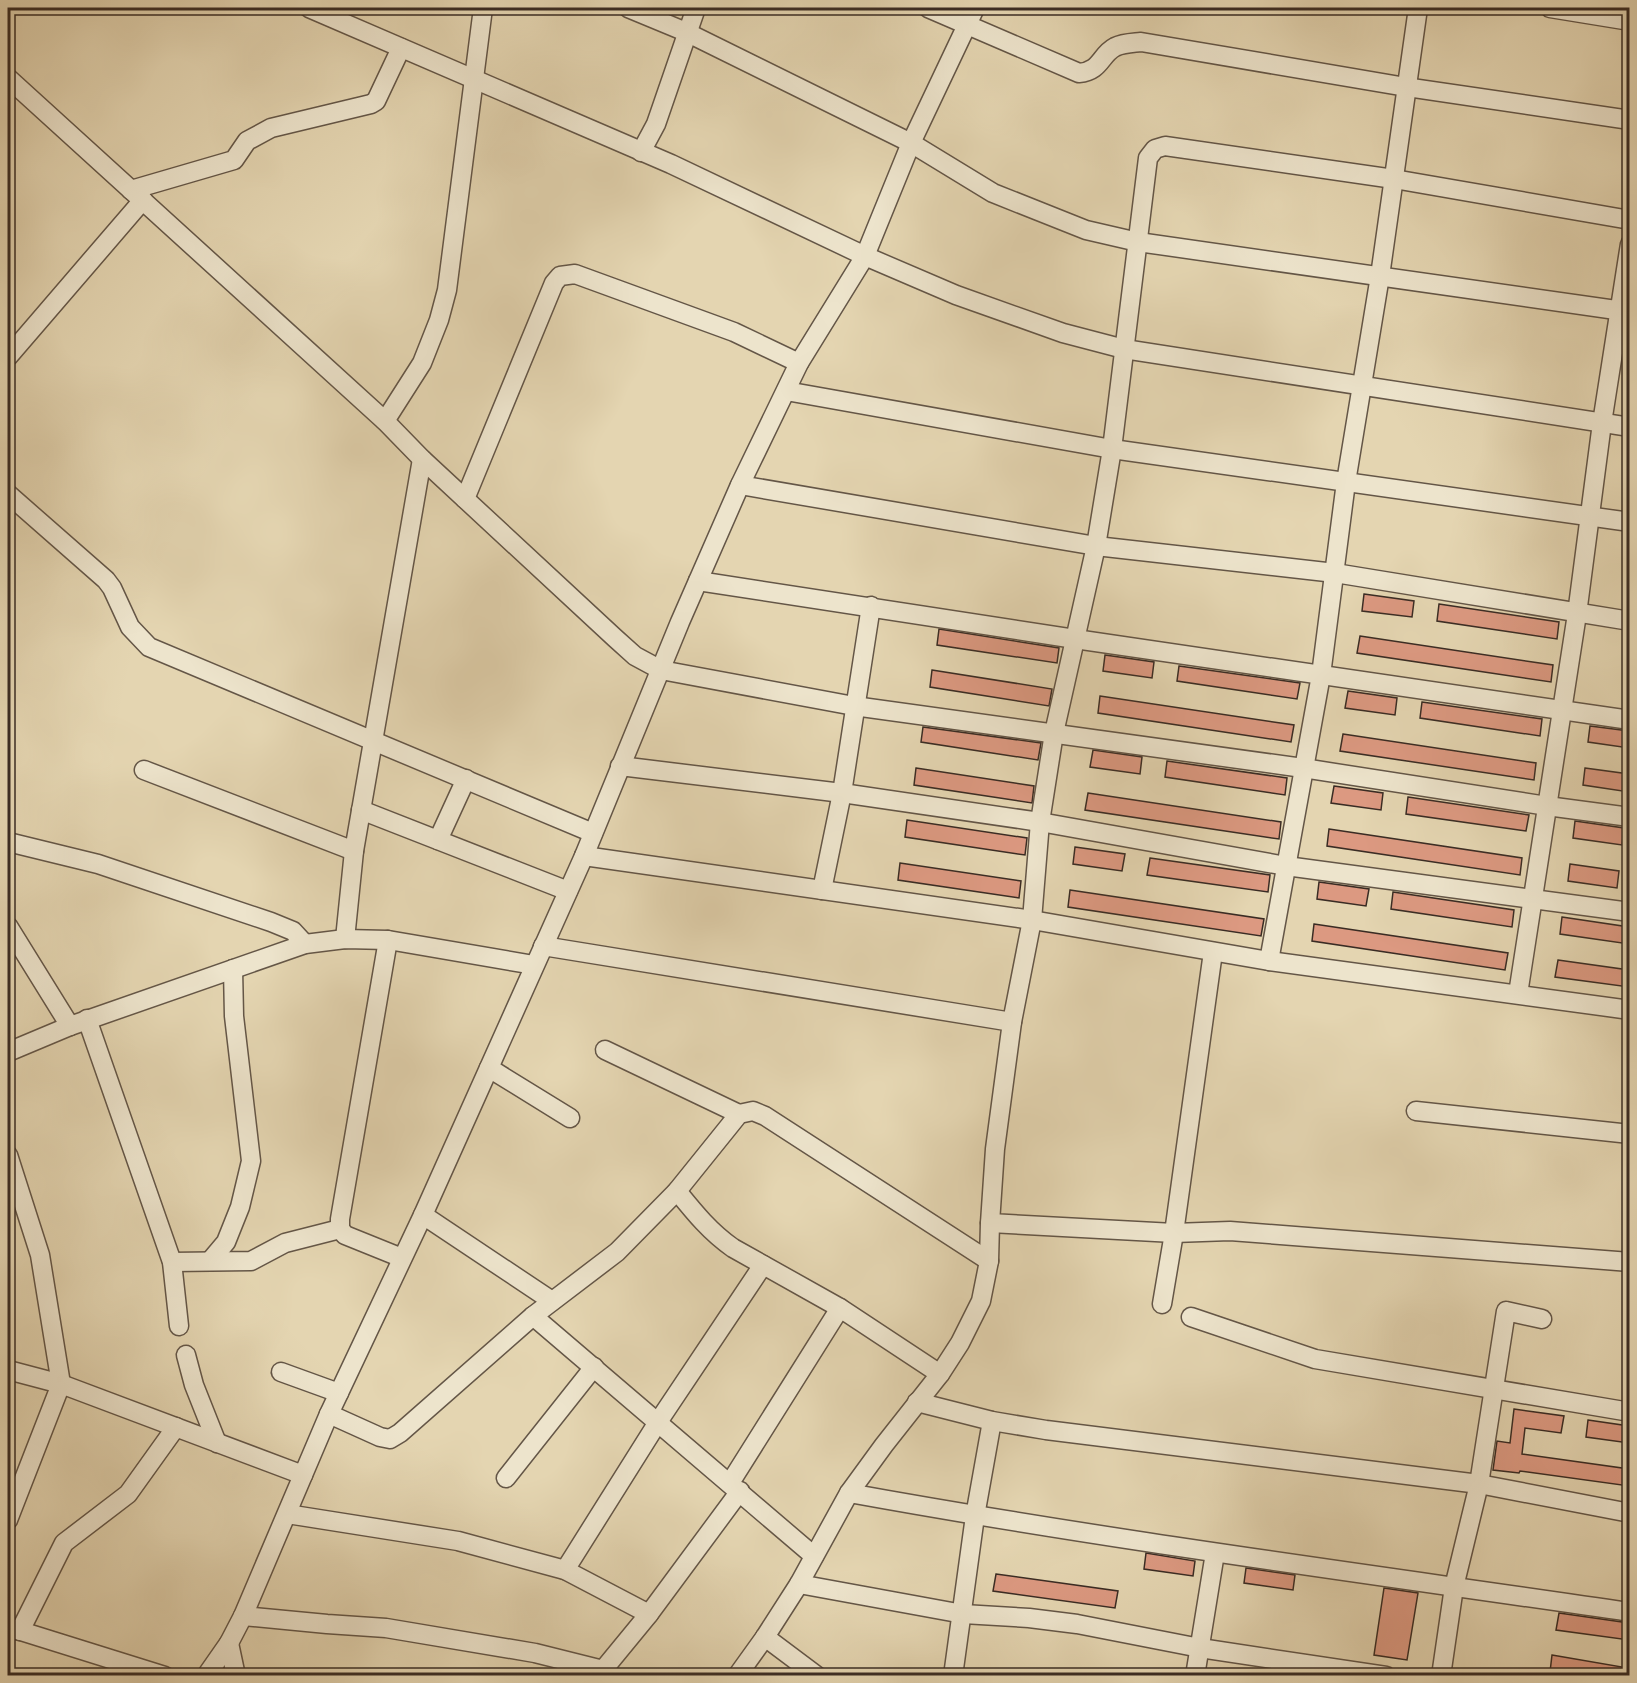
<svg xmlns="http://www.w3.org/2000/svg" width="1637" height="1683" font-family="Cardo,serif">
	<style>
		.building { fill: #dc9981; stroke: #3a2c24; stroke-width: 1.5 }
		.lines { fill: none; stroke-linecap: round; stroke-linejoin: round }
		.minor-casing { stroke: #645647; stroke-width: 21 }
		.minor { stroke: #ede4cc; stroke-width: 18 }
	</style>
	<rect width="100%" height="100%" fill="#e4d5b1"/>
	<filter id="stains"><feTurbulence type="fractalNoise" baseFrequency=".00333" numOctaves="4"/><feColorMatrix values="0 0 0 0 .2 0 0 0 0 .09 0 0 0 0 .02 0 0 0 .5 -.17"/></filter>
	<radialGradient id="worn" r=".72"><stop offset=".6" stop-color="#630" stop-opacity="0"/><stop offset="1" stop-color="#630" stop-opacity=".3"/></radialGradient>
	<!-- building -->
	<g class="building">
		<polygon points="1364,594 1414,601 1412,617 1362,611"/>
		<polygon points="1439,604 1559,622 1557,639 1437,621"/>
		<polygon points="939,629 1059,648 1057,663 937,645"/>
		<polygon points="1360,636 1553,665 1551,682 1357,653"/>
		<polygon points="1105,655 1154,662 1152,678 1103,671"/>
		<polygon points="1179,666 1300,683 1297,699 1177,681"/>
		<polygon points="932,670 1052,689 1049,706 930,687"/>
		<polygon points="1348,691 1397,698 1395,715 1345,708"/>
		<polygon points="1100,696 1294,725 1291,742 1098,713"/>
		<polygon points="1422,702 1542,719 1540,736 1420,718"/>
		<polygon points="1590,726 1629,731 1629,748 1588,742"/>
		<polygon points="923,727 1041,743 1038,760 921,742"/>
		<polygon points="1343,734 1536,763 1534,780 1340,751"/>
		<polygon points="1093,750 1142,757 1140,774 1090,767"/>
		<polygon points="1167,761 1287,778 1285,795 1165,777"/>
		<polygon points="916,768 1034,786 1032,803 914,785"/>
		<polygon points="1585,768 1629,774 1629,792 1583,785"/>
		<polygon points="1334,786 1383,793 1381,810 1331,803"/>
		<polygon points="1088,793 1281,822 1279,839 1085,810"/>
		<polygon points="1408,797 1529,815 1526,831 1406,814"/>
		<polygon points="907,820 1027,838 1025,855 905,837"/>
		<polygon points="1575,821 1624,828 1622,845 1573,838"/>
		<polygon points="1329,829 1522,858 1520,875 1327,846"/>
		<polygon points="1075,847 1125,854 1122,871 1073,864"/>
		<polygon points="1150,858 1270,875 1268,892 1147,875"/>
		<polygon points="900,863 1021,881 1019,898 898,880"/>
		<polygon points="1570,864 1619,871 1617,888 1568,881"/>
		<polygon points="1319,882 1369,889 1366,906 1317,899"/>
		<polygon points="1070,890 1264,919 1261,936 1068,907"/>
		<polygon points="1393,892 1514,910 1512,927 1391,909"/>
		<polygon points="1562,917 1629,927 1629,944 1560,934"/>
		<polygon points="1314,924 1508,953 1505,970 1312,941"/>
		<polygon points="1558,960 1629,970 1629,987 1555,977"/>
		<polygon points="1514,1409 1564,1416 1561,1433 1525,1428 1522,1454 1629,1469 1629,1486 1520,1471 1519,1473 1493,1470 1497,1441 1510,1443"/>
		<polygon points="1588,1420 1629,1426 1629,1443 1586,1437"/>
		<polygon points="1146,1553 1195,1561 1193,1576 1144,1569"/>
		<polygon points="1246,1568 1295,1575 1293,1590 1244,1583"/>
		<polygon points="996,1574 1118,1591 1115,1608 993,1591"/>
		<polygon points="1384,1588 1418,1593 1407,1660 1374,1655"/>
		<polygon points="1559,1613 1629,1623 1629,1640 1556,1630"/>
		<polygon points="1552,1655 1628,1668 1627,1676 1573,1676 1550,1672"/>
	</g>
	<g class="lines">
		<!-- minor casing -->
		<g class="minor-casing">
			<g id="minor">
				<polyline points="309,8 671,164 865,256 956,295 1063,333 1124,349 1630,427"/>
				<polyline points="628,8 686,32 911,143 993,193 1086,230 1138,242 1630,312"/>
				<path d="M928 8 1079 73C1101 71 1100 55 1115 47 1123 43 1132 43 1141 42L1406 87 1630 120"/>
				<polyline points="1550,8 1630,21"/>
				<polyline points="8,78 385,421 422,459 615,638 635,656 661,670 854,706 1303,768 1547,806 1630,817"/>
				<polyline points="641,152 656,124 696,8"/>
				<polyline points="131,190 234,160 247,141 271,128 371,104 376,101 401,48"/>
				<polyline points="1630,220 1394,179 1165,146 1155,149 1148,158 1112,449 1096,546 1054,733 1040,822 1032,920 1012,1022 995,1149 990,1223 1174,1233 1230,1231 1630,1262"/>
				<polyline points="8,357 143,200"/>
				<polyline points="786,391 1112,449 1630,522"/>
				<polyline points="385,421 422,363 439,320 447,290 483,8"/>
				<polyline points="740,485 1096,546 1335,573 1630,621"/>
				<polyline points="8,494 106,580 112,588 130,627 149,647 593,833"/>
				<polyline points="465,499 554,283 560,276 575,274 734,332 799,363"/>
				<polyline points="698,581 1075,639 1630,720"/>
				<polyline points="620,766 842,793 1040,822 1286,866 1630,912"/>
				<polyline points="144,770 354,851"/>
				<polyline points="361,810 568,891"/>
				<polyline points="438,840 466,779"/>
				<polyline points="8,842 98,864 271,922 293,931 305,944"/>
				<polyline points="584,856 1032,920 1269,961 1630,1010"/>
				<polyline points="822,890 842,793 871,606"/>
				<polyline points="8,926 70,1026"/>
				<polyline points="345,939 354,851 422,459"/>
				<polyline points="388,940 340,1219 340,1229 345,1235 402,1258"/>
				<polyline points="543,946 1012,1022"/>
				<polyline points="1269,961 1321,675 1346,482 1380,276 1418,8"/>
				<polyline points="1518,994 1577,614 1602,423 1630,244"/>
				<polyline points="87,1019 172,1262 179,1326"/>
				<polyline points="605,1050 739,1114"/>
				<polyline points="8,1052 70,1026 305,944 345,939 388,940 534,965"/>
				<polyline points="489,1068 570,1118"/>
				<polyline points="1416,1111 1630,1134"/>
				<polyline points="8,1155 40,1255 61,1384 8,1520"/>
				<path d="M677 1191C694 1212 710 1232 733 1248L840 1308 940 1374"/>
				<polyline points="423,1215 552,1301"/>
				<polyline points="210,1261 226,1242 240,1207 251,1161 234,1016 233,969"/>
				<polyline points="172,1262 251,1261 285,1243 340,1229"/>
				<polyline points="1162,1304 1174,1233 1213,952"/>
				<polyline points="1191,1317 1315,1359 1630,1412"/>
				<polyline points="186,1355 194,1385 217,1443"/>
				<polyline points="8,1370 61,1384 303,1475"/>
				<polyline points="281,1372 339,1393"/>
				<polyline points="917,1402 992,1421 1046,1430 1479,1484 1630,1513"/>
				<polyline points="329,1414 380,1437 390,1439 400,1433 533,1316"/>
				<polyline points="506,1478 594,1367"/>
				<polyline points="730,1483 840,1308"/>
				<path d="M849 1493C1108 1540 1369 1574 1630 1612"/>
				<polyline points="287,1514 458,1541 565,1570 649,1614"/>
				<polyline points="814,1556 533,1316 617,1252 677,1191 739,1114 753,1111 765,1116 989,1261"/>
				<polyline points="565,1570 658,1422 763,1265"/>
				<polyline points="799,1584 963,1614 1029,1618 1077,1624 1200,1648 1386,1676"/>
				<polyline points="243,1616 327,1624 386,1628 535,1653 603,1670 649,1614 740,1491"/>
				<polyline points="8,1627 165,1676"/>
				<polyline points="20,1631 64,1543 128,1494 176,1427"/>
				<polyline points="765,1637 817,1676"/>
				<polyline points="229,1643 236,1676"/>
				<polyline points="206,1676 229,1643 243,1616 329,1414 423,1215 584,856 680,622 740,485 799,363 865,256 911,143 975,8"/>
				<polyline points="737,1676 765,1637 799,1584 849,1493 884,1445 940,1374 960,1343 981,1301 989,1261 990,1223"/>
				<polyline points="953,1676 975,1516 992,1421"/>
				<polyline points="1195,1676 1215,1553"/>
				<polyline points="1441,1676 1454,1587 1479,1484 1506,1311 1542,1319"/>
			</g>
		</g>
		<!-- minor -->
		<use href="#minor" class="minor"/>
	</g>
	<!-- margin -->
	<rect width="1637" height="1683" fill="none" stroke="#e4d5b1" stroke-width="30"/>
	<rect x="9" y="9" width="1619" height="1665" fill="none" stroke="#3a2c24" stroke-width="3"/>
	<rect x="15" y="15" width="1607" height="1653" fill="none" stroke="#3a2c24" stroke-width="1.5"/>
	<rect width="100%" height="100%" filter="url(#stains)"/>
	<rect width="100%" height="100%" fill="url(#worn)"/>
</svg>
